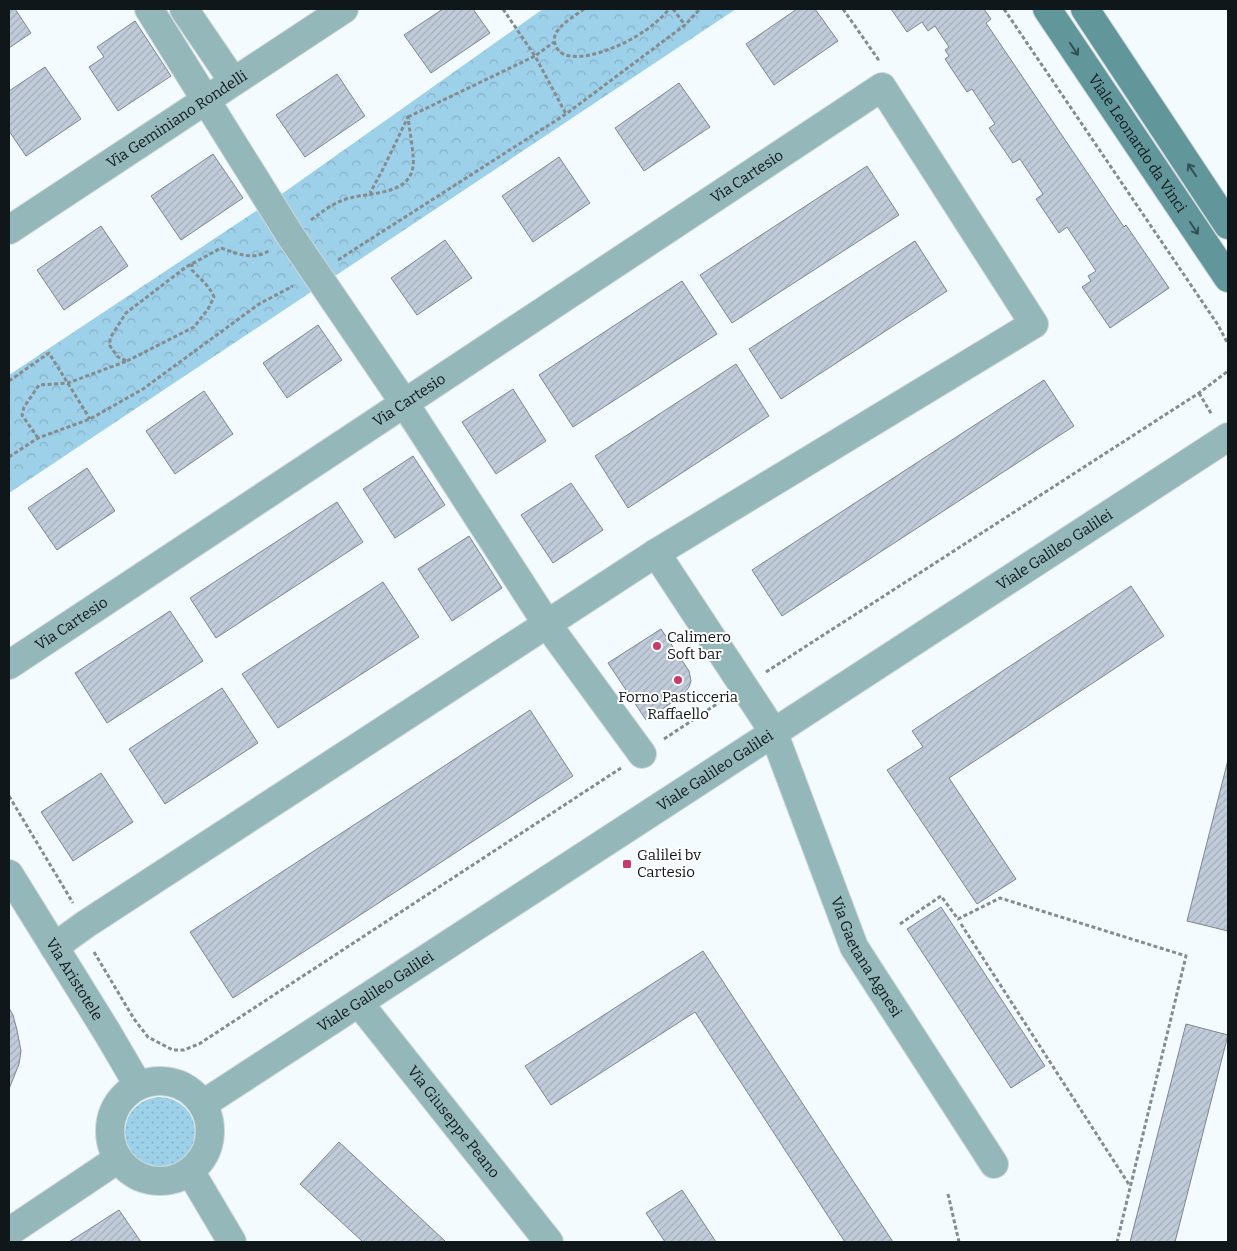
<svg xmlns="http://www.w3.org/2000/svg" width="1237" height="1251" font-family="Bitter,serif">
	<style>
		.grass { fill: url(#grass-dots) }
		.forest { fill: url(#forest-crowns) }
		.building { fill: url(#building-hatch); stroke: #7c8694 }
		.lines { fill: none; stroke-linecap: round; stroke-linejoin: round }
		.street-casing { stroke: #d0d7da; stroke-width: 30 }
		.secondary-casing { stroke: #d0d7da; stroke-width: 30 }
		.path { stroke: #858c8f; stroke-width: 3; stroke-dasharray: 4 2.5; stroke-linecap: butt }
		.street { stroke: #94b7ba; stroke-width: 28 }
		.secondary { stroke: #61969a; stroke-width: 28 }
		.oneway { stroke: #345054 }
		.poi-dot { fill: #c93c69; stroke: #fff; stroke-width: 2 }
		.labels { text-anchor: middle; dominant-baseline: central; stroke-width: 4; stroke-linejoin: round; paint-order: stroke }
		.street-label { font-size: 15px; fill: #10171a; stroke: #fff }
		.poi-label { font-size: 15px; fill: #10171a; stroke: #fff; text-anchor: start }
	</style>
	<defs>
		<pattern id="grass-dots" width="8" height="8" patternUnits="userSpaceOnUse" patternTransform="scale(1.25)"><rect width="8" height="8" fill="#9dd0e9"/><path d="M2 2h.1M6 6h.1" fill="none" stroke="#86b2c7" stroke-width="1.8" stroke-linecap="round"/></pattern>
		<pattern id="forest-crowns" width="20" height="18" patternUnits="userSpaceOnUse" patternTransform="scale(1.25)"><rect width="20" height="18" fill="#9dd0e9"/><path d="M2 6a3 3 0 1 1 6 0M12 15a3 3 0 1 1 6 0" fill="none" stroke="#86b2c7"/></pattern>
		<pattern id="building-hatch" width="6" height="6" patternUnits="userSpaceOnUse" patternTransform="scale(1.25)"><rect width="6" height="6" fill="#c1ccda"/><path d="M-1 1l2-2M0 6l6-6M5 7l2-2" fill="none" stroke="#a5aeba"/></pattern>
	</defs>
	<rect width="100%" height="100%" fill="#f4fbff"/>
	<!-- grass -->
	<circle class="grass" cx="160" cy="1132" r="35"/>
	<!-- forest -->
	<polygon class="forest" points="543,9 736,9 9,493 9,375 286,191"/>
	<!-- building -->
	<g class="building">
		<polygon points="9,9 15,9 31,33 9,48"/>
		<polygon points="443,9 473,9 490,33 431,73 404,35"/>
		<polygon points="797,9 815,9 838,41 774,85 746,44"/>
		<polygon points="891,9 984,9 991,19 986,23 1124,227 1126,225 1169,288 1110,328 1082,287 1091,281 1088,276 1096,271 1067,227 1059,233 1036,199 1043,194 1020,159 1013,163 989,128 995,124 972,89 967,92 945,59 949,56 945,50 949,47 935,26 928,31 922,22 907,32"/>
		<polygon points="135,21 171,76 118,111 89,67 104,57 97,47"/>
		<polygon points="45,67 81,119 26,156 9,131 9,91"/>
		<polygon points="337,74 365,116 305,157 276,115"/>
		<polygon points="679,83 710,127 644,171 615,128"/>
		<polygon points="213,154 243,198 181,240 151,196"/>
		<polygon points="559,157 590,203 533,242 502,196"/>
		<polygon points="867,166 899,215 732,323 700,275"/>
		<polygon points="101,226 128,266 64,310 37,270"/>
		<polygon points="445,240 472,278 417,315 391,278"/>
		<polygon points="915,241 947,291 781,399 749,349"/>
		<polygon points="682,281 717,334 573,427 539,375"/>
		<polygon points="318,325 342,360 287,398 263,363"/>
		<polygon points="736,364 769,416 628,508 595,456"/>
		<polygon points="1044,380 1074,426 782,616 752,570"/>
		<polygon points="513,389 546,441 496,474 462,422"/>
		<polygon points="204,391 233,434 175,474 146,431"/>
		<polygon points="413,456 445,505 395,538 363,489"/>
		<polygon points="87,468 115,511 57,550 28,508"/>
		<polygon points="571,483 603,530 553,563 521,515"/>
		<polygon points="337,502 363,542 216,638 190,598"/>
		<polygon points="469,536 502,588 452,621 418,569"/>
		<polygon points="383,582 419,637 278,728 242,674"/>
		<polygon points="1131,586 1164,636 949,778 1016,879 977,904 887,770 923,747 912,731"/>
		<polygon points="170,611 203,661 107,723 75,673"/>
		<polygon points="661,629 689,671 691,681 689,687 683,695 646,720 608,663"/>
		<polygon points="222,688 258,743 165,804 129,749"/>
		<polygon points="530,710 573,776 233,998 190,932"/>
		<polygon points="1228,760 1228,931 1187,921"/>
		<polygon points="101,773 133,822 73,861 41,812"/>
		<polygon points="941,907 1045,1066 1011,1088 907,929"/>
		<polygon points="703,951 893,1242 845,1242 695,1012 551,1105 525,1066"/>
		<polygon points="9,1008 13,1015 17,1030 21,1051 19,1064 9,1089"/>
		<polygon points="1186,1024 1228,1035 1175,1242 1130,1242"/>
		<polygon points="339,1142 446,1242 363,1242 300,1184"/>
		<polygon points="682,1190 716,1242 665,1242 646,1213"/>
		<polygon points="119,1210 141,1242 69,1242"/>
	</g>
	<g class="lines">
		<!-- street casing -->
		<g class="street-casing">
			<g id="street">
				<polyline points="149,9 290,235 405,404 547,624 642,754"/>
				<polyline points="184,9 233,81"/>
				<path id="s1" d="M9 230 344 9"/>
				<path id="s2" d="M656 553 773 731 854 947 994 1164"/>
				<path id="s3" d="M9 665 882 87 1034 324 656 553 86 924 54 947"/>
				<path id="s4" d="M9 874 107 1032 138 1085"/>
				<path id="s5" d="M359 1003 549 1242"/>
				<circle cx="160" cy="1131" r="50"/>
				<path id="s6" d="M203 1104 1228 437"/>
				<polyline points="190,1171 232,1242"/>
				<polyline points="9,1232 118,1159"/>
			</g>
		</g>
		<!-- secondary casing -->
		<g class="secondary-casing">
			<g id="secondary">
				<path id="s7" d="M1047 9 1228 278"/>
				<polyline points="1085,9 1228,225"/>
			</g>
		</g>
		<!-- path -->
		<g class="path">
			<polyline points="503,9 535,56 554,42"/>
			<path d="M584 9C575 16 560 24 555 35 554 39 554 42 556 46 562 62 589 56 601 52 625 45 654 28 669 9"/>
			<polyline points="673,9 685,25"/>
			<polyline points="843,9 878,59 878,62"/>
			<polyline points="1004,9 1218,325 1228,344"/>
			<polyline points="408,117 535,56 566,114"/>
			<path d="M311 220C321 213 330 205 341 201 363 191 408 198 413 167 415 158 409 128 408 117L384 167 370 193"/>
			<polyline points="338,260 566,114 685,25 700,9"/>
			<path d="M127 361 194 327 208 309 214 297C209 285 200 279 192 270V264"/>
			<polyline points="9,381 49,353 90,419"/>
			<polyline points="1199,393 1212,415"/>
			<path d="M38 438 22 415 24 407 39 385 68 383 127 361 118 357 110 346V338L126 313 186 267 221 248C239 254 253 261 270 250"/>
			<polyline points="9,457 38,438 90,419 143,389 259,304 293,286"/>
			<polyline points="766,672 1199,393 1228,371"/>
			<polyline points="664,739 723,700"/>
			<polyline points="9,796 73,903"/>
			<polyline points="900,924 941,896 958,919 1000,898 1186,956 1117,1242"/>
			<polyline points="961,924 1130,1186"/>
			<polyline points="94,952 134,1019 148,1037 173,1050 184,1050 199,1044 621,768"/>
			<polyline points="948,1194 959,1242"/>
		</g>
		<!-- street -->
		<use href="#street" class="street"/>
		<!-- secondary -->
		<use href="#secondary" class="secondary"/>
	</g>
	<!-- one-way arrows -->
	<defs><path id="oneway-shaft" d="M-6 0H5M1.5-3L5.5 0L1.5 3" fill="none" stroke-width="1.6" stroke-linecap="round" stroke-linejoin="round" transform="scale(1.25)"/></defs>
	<g class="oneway">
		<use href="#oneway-shaft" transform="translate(1074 49) rotate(56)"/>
		<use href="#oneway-shaft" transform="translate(1192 170) rotate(-124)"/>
		<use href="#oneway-shaft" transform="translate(1194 228) rotate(56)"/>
	</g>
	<!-- markers -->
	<g class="poi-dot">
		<circle cx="657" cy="646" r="5"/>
		<circle cx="678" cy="680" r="5"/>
		<rect x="622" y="859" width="10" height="10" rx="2.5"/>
	</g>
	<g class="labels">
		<!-- street labels -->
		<g class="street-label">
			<text stroke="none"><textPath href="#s1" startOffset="201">Via Geminiano Rondelli</textPath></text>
			<text stroke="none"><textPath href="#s7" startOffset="162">Viale Leonardo da Vinci</textPath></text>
			<text stroke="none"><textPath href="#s3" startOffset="885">Via Cartesio</textPath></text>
			<text stroke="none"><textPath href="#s3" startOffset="480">Via Cartesio</textPath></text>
			<text stroke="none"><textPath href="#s6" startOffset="1016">Viale Galileo Galilei</textPath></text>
			<text stroke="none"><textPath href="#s3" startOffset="75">Via Cartesio</textPath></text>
			<text stroke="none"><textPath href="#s6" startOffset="611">Viale Galileo Galilei</textPath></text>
			<text stroke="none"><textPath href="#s2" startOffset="458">Via Gaetana Agnesi</textPath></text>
			<text stroke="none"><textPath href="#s4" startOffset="124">Via Aristotele</textPath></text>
			<text stroke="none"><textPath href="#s6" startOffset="206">Viale Galileo Galilei</textPath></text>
			<text stroke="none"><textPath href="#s5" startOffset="152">Via Giuseppe Peano</textPath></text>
		</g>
		<!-- poi labels -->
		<g class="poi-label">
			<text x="667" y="637">Calimero<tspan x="667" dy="17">Soft bar</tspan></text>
			<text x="678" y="697" text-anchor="middle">Forno Pasticceria<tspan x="678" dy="17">Raffaello</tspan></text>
			<text x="637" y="855">Galilei bv<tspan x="637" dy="17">Cartesio</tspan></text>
		</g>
	</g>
	<!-- border -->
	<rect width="1237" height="1251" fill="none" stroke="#10171a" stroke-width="20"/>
</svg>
